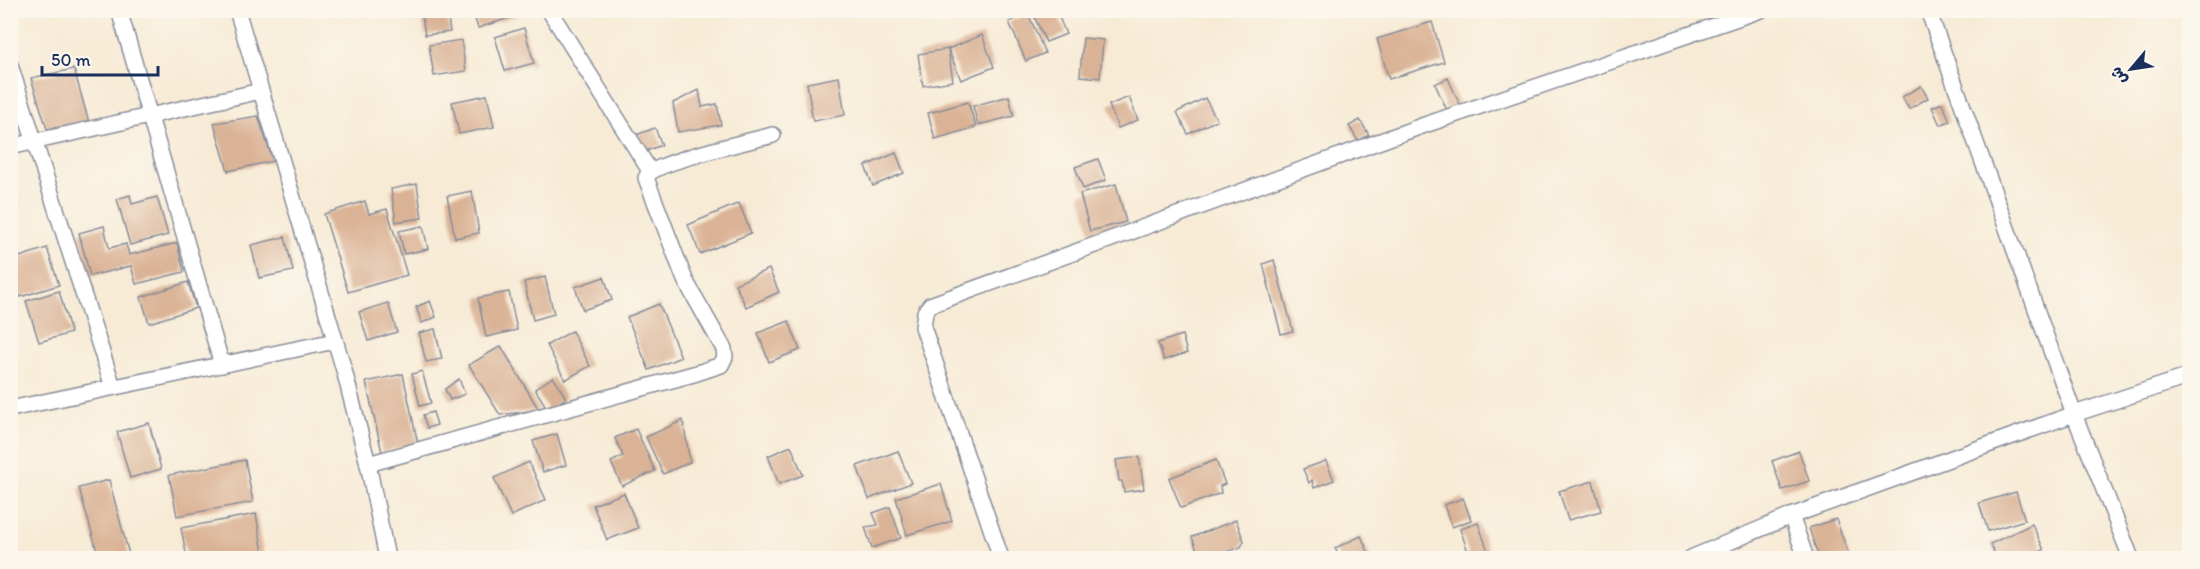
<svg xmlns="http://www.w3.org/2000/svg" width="2200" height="569" font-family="Itim,'Playpen Sans Arabic',sans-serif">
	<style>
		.building { fill: #dab295 }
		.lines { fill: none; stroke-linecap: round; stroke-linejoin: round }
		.street-casing { stroke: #898d9a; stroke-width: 18 }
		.street { stroke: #fff; stroke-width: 15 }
	</style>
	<rect width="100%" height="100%" fill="#fbf7ec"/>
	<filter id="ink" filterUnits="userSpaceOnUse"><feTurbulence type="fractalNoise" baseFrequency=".0167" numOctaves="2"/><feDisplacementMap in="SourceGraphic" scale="12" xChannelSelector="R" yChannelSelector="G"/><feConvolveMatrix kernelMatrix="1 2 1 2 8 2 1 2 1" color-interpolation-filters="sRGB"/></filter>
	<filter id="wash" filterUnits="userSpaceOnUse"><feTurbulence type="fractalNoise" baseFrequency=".008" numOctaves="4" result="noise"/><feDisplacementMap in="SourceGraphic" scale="24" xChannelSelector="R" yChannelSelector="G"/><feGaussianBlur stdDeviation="1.35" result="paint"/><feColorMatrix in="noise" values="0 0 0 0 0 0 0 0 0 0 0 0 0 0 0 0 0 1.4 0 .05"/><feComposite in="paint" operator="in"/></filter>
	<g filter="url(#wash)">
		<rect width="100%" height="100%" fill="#f7ebd6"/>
		<g id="blocks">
			<!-- building -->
			<g class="building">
				<polygon points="421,10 447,10 450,32 425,35"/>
				<polygon points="472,10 530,10 531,11 478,28"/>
				<polygon points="1051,10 1056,10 1066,34 1046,42 1035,18"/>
				<polygon points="1028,13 1045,53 1026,61 1009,22"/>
				<polygon points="1432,22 1444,62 1389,79 1377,39"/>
				<polygon points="524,28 534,63 505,71 495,37"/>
				<polygon points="982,35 994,67 961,80 948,49"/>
				<polygon points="1083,38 1103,40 1100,78 1080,76"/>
				<polygon points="461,40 466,71 434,76 429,45"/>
				<polygon points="948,49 953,81 923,86 918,54"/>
				<polygon points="74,69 89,123 47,129 31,78"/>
				<polygon points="839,77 845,115 813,121 807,83"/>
				<polygon points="1448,78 1460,105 1447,110 1435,84"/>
				<polygon points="1921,86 1928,98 1909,109 1902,97"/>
				<polygon points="699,90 702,107 717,104 721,125 678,132 673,103"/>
				<polygon points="487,95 494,127 459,134 452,102"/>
				<polygon points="1009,96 1014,116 978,125 973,106"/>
				<polygon points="1129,97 1138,120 1118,128 1109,105"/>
				<polygon points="1205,98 1217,120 1188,134 1177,112"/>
				<polygon points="968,102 976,127 935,139 928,113"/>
				<polygon points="1942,103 1950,121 1940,125 1932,107"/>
				<polygon points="258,116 273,161 228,171 214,123"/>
				<polygon points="1360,120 1369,135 1358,141 1349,126"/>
				<polygon points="655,128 662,145 643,152 636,135"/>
				<polygon points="896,153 904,173 873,186 865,166"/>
				<polygon points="1098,159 1106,180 1083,189 1075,167"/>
				<polygon points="417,184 422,218 396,222 391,189"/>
				<polygon points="1116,184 1126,222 1090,231 1080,194"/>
				<polygon points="472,191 479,233 455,238 447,196"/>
				<polygon points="130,195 132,204 157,197 168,235 130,245 117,199"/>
				<polygon points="365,201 369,214 387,209 407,275 348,292 324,214"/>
				<polygon points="739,203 751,233 700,254 688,225"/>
				<polygon points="104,226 109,248 126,244 129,255 177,243 184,272 136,284 131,266 90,276 79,233"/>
				<polygon points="423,226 428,249 404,254 399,231"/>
				<polygon points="285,237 293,271 259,278 251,245"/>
				<polygon points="47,248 59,285 20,297 10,268 10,260"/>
				<polygon points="1274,260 1293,331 1281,334 1263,264"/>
				<polygon points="769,269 779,292 746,307 735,284"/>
				<polygon points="545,277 554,314 533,320 524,282"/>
				<polygon points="604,277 612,300 583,310 575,287"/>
				<polygon points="188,282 196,308 149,323 141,297"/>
				<polygon points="59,291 71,333 39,342 26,301"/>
				<polygon points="509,292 517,330 486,337 478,298"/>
				<polygon points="430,301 436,317 422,323 416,307"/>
				<polygon points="388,303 397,332 368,341 359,312"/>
				<polygon points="659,304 681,357 649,370 627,317"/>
				<polygon points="789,321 800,350 769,362 758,333"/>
				<polygon points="435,329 442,359 426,362 419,333"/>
				<polygon points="572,331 590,366 565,380 547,345"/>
				<polygon points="1182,335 1187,353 1164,360 1158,343"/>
				<polygon points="501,346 539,410 500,415 469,365"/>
				<polygon points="422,371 431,403 420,406 412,374"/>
				<polygon points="403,374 418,444 382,452 366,382"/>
				<polygon points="553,377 566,398 548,410 535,389"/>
				<polygon points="459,379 465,394 450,400 445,389"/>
				<polygon points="433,412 437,425 427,428 423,415"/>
				<polygon points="683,420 690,462 663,474 646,437"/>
				<polygon points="149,423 161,469 130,478 117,432"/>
				<polygon points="636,429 655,471 622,486 611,462 623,456 615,438"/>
				<polygon points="557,434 566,465 543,472 533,441"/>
				<polygon points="791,446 803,475 779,484 768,456"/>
				<polygon points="898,451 911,483 869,499 857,466"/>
				<polygon points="1799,451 1809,481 1782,490 1772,461"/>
				<polygon points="1139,457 1144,489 1124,492 1122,481 1119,481 1116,460"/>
				<polygon points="245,460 253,502 177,516 169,475"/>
				<polygon points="1216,460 1225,484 1220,486 1221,493 1181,508 1169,478"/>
				<polygon points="1326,461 1334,480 1314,488 1312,480 1309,483 1303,469"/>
				<polygon points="529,462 546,500 511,516 494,478"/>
				<polygon points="109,480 130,558 99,558 79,488"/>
				<polygon points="1593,481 1601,511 1568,520 1559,491"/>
				<polygon points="941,484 952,521 907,535 896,498"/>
				<polygon points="2016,492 2025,520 1988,531 1979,503"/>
				<polygon points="624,493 638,528 607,540 593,505"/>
				<polygon points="1463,498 1471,520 1452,527 1444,505"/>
				<polygon points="890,507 901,538 872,548 865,527 878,525 873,513"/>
				<polygon points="256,514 264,558 187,558 181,528"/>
				<polygon points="1836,519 1850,558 1819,558 1809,528"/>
				<polygon points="1236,520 1244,541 1241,547 1209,558 1200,558 1192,537"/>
				<polygon points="1478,523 1488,551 1470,557 1460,529"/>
				<polygon points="2032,524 2044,550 2027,558 1997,558 1990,544"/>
				<polygon points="1361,536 1371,558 1340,558 1335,548"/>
			</g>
		</g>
	</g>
	<g filter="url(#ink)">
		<use href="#blocks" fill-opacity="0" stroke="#898d9a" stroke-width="1.5"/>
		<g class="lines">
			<!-- street casing -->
			<g class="street-casing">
				<g id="street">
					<polyline points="119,10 222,365"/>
					<polyline points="237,10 344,370 368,464 387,558"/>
					<polyline points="549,10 650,171"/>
					<polyline points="1928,10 2074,414 2131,558"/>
					<polyline points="10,65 113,387"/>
					<polyline points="10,147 261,91"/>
					<polyline points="10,409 335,341"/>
					<path d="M368 464 697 373 721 365 725 357 724 349 685 280 646 178C652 162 752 141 773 135"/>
					<polyline points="1791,516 1806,558"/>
					<polyline points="1001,558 923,327 925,312 930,305 1419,127 1761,10"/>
					<polyline points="1691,558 1791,516 2074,414 2190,376"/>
				</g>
			</g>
			<!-- street -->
			<use href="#street" class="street"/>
		</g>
	</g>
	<!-- margin -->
	<rect width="2200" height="569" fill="none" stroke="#fbf7ec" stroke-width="36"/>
	<!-- north arrow -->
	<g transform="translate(2131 69) rotate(241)" stroke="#fbf7ec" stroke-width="4.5" paint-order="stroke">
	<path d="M0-4.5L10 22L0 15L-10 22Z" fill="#1b2f5e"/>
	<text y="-9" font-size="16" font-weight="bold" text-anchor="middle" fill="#1b2f5e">ش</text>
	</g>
	<!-- scale -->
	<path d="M42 66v9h116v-9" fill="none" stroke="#1b2f5e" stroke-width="3"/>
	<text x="51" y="66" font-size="18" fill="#1b2f5e" stroke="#fbf7ec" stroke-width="4.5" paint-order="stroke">50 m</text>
</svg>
